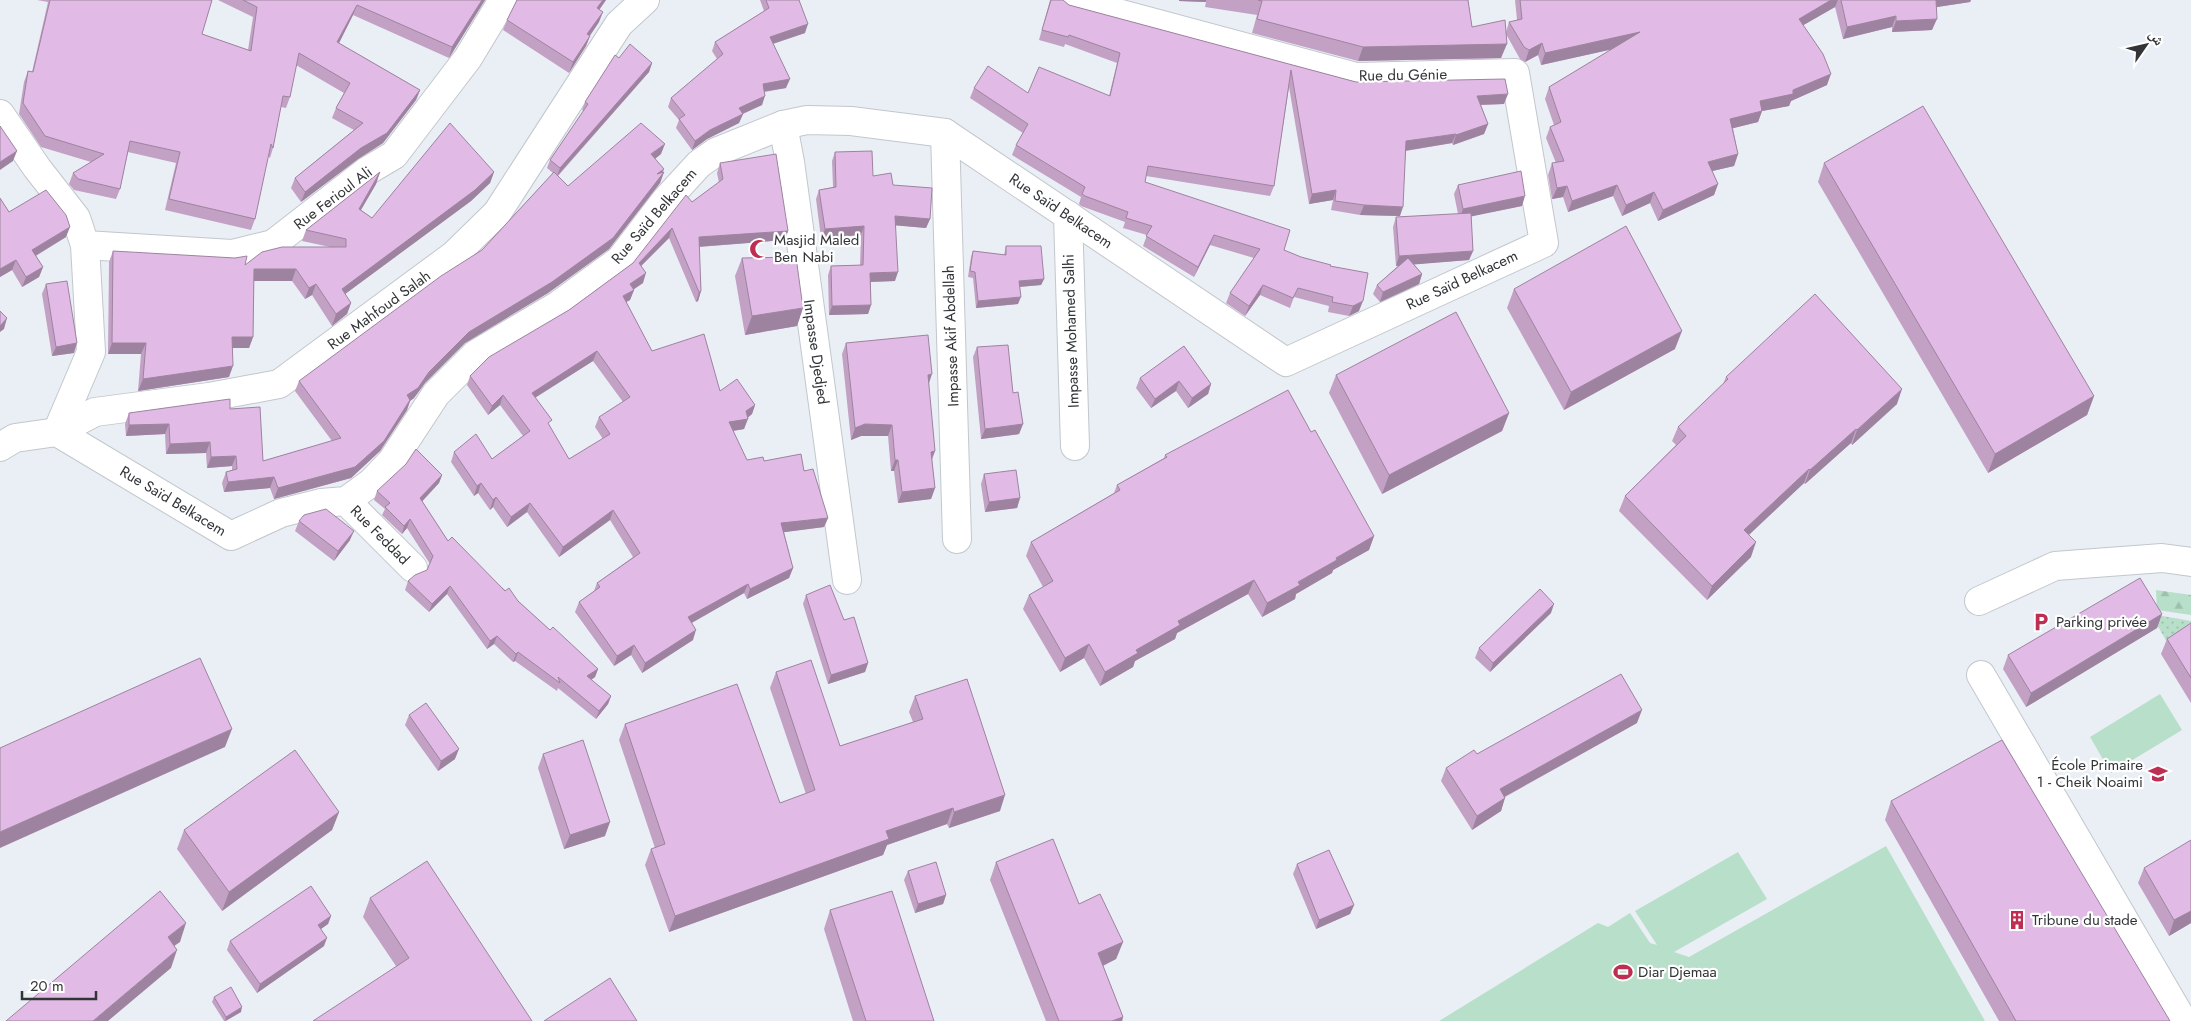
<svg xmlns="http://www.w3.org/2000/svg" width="2191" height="1021" font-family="Jost,'Noto Naskh Arabic',sans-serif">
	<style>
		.grass { fill: url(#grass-dots) }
		.forest { fill: url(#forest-firs) }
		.garden { fill: #b8dfc9 }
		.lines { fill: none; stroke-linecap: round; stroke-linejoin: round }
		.street-casing { stroke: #c2c7cd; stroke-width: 30 }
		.street { stroke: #fff; stroke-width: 28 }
		.wall { fill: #c2a1c5; fill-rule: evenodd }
		.shaded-wall { fill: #9e83a0 }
		.building { fill: #e1bbe5; stroke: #9e83a0; fill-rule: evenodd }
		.labels { text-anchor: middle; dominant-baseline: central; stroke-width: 4.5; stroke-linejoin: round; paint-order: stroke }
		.street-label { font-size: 15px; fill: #323437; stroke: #fff }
		.poi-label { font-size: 15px; fill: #323437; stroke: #fff; text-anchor: start }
	</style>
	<defs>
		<pattern id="grass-dots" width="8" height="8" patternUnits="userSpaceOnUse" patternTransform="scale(1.25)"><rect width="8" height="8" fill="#b8dfc9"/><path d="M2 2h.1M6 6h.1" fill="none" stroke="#9fc0ad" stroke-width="1.8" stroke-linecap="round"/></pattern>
		<pattern id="forest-firs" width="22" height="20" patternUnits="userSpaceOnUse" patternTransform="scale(1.25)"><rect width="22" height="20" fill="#b8dfc9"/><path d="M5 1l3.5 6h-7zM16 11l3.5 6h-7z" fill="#9fc0ad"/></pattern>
	</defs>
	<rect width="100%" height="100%" fill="#eaeff5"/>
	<!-- grass -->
	<polygon class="grass" points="2151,614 2191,621 2191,630 2168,644"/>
	<!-- forest -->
	<polygon class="forest" points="2156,590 2191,595 2191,615 2157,610"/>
	<!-- garden -->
	<g class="garden">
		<polygon points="2160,694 2182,730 2111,773 2090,737"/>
		<polygon points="1886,846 1985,1021 1439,1021 1598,923 1608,927 1630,913 1650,943 1657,945 1635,911 1738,852 1767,899 1674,952 1689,957"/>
	</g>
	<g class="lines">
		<!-- street casing -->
		<g class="street-casing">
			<g id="street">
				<polyline points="0,114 37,168 76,218 85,245 91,352 57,432 231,536 281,513 321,503 346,501 372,482 392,461 436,394 476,354 557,306 620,260 665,201 699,164 716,152 783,125 807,120 851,121 945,133 1286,362 1544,243 1515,73 1356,77 1069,0"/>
				<polyline points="783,125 790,162 847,580"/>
				<polyline points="945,133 957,539"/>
				<polyline points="1068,215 1075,446"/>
				<polyline points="85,245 232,254 273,244 367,171 394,155 468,58 503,0"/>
				<polyline points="0,447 15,438 57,432 95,412 209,397 279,384 454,255 497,213 619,24 645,0"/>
				<polyline points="346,501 413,568"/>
				<polyline points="1979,601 2055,566 2162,558 2191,562"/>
				<polyline points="1981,675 2183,1021"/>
			</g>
		</g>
		<!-- street -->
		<use href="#street" class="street"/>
	</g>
	<!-- wall -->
	<g class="wall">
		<polygon points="37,0 212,0 202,34 248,50 253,17 218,0 485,0 449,58 353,15 339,43 420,90 416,100 383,143 358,159 301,202 291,188 295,178 354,130 332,118 336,108 344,93 296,65 290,97 286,108 281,107 273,148 270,158 268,156 255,219 251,230 165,210 176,163 128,152 120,189 116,199 74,190 69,184 73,173 91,162 41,147 19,114 24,82 28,71 32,72 48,2"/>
		<polygon points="517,0 606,0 600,9 599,22 590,36 586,46 569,73 503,30 507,20"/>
		<polygon points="760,0 799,0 805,33 773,44 786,88 765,92 762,105 743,114 739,123 707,139 692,150 676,128 679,120 668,107 671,98 717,59 712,51 715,42 764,11"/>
		<polygon points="1050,0 1063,0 1069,5 1356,82 1504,104 1481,105 1488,124 1484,134 1453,145 1452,143 1406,151 1400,216 1360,215 1331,210 1333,200 1309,204 1289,87 1274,186 1270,196 1146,176 1145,182 1284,250 1301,257 1330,266 1359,311 1349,316 1328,312 1329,306 1294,297 1290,308 1260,295 1245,316 1226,303 1230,293 1254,258 1210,245 1194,277 1143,246 1147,235 1123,228 1125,222 1081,206 1079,204 1081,197 1012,155 1016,145 1023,133 970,98 974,88 1028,93 1109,96 1117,63 1065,44 1064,47 1039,40"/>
		<polygon points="1179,0 1468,0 1472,27 1506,32 1509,22 1517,20 1515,0 1971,0 1970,2 1936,7 1932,30 1892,32 1892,27 1843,39 1835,7 1803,25 1827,85 1791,101 1789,106 1762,111 1758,122 1733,128 1738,154 1734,166 1712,171 1718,184 1714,195 1658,221 1650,203 1622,216 1613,196 1568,212 1563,197 1552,199 1548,175 1552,163 1556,163 1546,138 1550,127 1554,125 1545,99 1549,87 1613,49 1541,65 1538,55 1525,62 1520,59 1506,34 1501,58 1358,61 1252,33 1257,15 1205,7 1206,2 1179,1"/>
		<polygon points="619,58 652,63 649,72 558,176 568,186 661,154 655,159 662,173 664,172 660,183 609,249 548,293 465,343 425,383 414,398 410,401 407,410 380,451 351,478 274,499 270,488 224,492 222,483 226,472 232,470 232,466 207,468 206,453 166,454 165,434 126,436 125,424 129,413 230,409 263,461 332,441 295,391 299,381 482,250 553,173 547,168 550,160 584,111 582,110 585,102"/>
		<polygon points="835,152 873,176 893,185 930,219 926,228 895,225 895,281 871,282 871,305 868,314 829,315 828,275 831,266 860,265 861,235 821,238 816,199 819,190 833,187 832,161"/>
		<path d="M720 163 788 231 785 240 699 247 701 291 698 301 696 302 669 238 641 266 643 283 633 289 634 290 630 300 626 302 652 351 720 391 755 405 752 414 747 418 744 429 733 431 747 460 764 461 804 471 828 518 824 527 784 532 793 568 789 578 747 599 744 593 692 623 693 640 642 673 631 655 614 666 575 612 579 602 594 591 597 583 633 557 610 520 559 557 527 512 507 527 493 507 490 510 478 493 474 496 451 462 454 452 492 459 523 436 500 405 488 415 467 385 470 376 569 310 633 263 692 202 719 183 717 173ZM593 361 623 402 599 417 595 427 603 439 569 459 550 427 535 398Z"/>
		<polygon points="1824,163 2094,396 2087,415 1988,473 1818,182"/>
		<polygon points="380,172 376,184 361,210 372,218 494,172 490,183 471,201 345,294 351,303 347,314 332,326 312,295 305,299 292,281 254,281 253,337 249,348 232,348 229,377 138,391 141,354 108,354 109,262 113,251 245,265 330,247 302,241 306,230"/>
		<polygon points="1458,185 1522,206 1471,216 1473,251 1469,260 1414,264 1422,274 1419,284 1380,302 1373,294 1377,285 1399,265 1396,266 1393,227 1396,217 1458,214 1454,194"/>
		<polygon points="0,198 9,212 66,237 36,256 43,267 39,277 22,287 12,270 0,277"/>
		<polygon points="1006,246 1044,279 1041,285 1020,287 1018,304 976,308 973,278 968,277 971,257 973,251 1004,255"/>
		<polygon points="742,258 803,308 797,326 745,335 735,276"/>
		<polygon points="46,284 74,353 52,356 42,294"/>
		<polygon points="1514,289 1675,349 1564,410 1507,308"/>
		<polygon points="846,343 928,385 935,451 932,460 935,488 931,499 898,503 894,471 891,471 888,436 861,436 851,440 842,354"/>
		<polygon points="977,347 1013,393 1023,424 1019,434 981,439 973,357"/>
		<polygon points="1336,375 1509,413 1502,431 1382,494 1329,393"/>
		<polygon points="1726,377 1897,404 1852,445 1851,443 1805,484 1804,483 1749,535 1751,557 1707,600 1619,511 1625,496 1676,445 1672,441 1678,427 1723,384"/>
		<polygon points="1140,378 1211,384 1208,394 1188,408 1176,391 1151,408 1136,388"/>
		<polygon points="1311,432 1374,536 1369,550 1333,570 1332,573 1296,594 1295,599 1262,617 1248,594 1177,633 1175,639 1135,661 1133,667 1100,686 1084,658 1060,672 1023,609 1029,595 1043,587 1026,556 1031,542 1114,493 1117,485 1164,458 1165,455"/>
		<polygon points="984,474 1020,498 1017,508 985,512 981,484"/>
		<polygon points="442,475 439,483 422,501 448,541 518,601 550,630 598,669 595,677 591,680 611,696 608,704 596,719 558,688 557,691 515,661 513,662 494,644 487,649 447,594 429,612 405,590 408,581 427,570 430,564 407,528 402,534 382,515 385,509 374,500 377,491"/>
		<polygon points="299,521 350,540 334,561 295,531"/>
		<polygon points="806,595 844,620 868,663 865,672 828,684 803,604"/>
		<polygon points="1551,613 1490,672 1475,658 1479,648"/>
		<polygon points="2162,614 2157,628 2026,707 2003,669 2008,655"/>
		<polygon points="2191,623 2191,703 2161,654 2167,639"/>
		<polygon points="776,672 840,746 913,722 909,712 915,696 1000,811 949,828 947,824 887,845 883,855 669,932 645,865 651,849 655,848 619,740 625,724 780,803 806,794 770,688"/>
		<polygon points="409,715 455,759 438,771 405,725"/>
		<polygon points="1637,723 1505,797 1501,811 1472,830 1441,781 1446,768 1477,754"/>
		<polygon points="543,754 605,836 564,849 538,768"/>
		<polygon points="1891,801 2170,1021 1999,1021 1885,820"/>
		<polygon points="339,812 332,830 222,911 177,849 184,830"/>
		<polygon points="996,862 1079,904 1123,942 1116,959 1103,966 1123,1017 1122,1021 1046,1021 990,880"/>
		<polygon points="1297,864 1354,905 1350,914 1316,929 1293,874"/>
		<polygon points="2144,868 2191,923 2169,936 2138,883"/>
		<polygon points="908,871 946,895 943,904 915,913 904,880"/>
		<polygon points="370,898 532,1021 396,966 363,917"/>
		<polygon points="830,910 934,1021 853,1021 824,929"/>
		<polygon points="331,916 328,924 321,929 324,946 257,993 227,950 230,941"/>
		<polygon points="214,997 241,1012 226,1021 224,1021 212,1002"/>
	</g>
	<!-- shaded-wall -->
	<g class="shaded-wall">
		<polygon points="482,0 485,0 449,58 452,47"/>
		<polygon points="603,0 606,0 593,18 597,8"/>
		<polygon points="1179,0 1206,0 1206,2 1179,1"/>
		<polygon points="1831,0 1838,0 1835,7 1795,30 1799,19"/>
		<polygon points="1934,0 1971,0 1970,2 1931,8"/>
		<polygon points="357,5 353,15 334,53 337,42"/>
		<polygon points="603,12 599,22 583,45 587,34"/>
		<polygon points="1896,16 1892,27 1843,39 1847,27"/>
		<polygon points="1937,19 1932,30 1892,32 1896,21"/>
		<polygon points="808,24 805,33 766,46 770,37"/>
		<polygon points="1640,32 1636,44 1541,65 1545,53"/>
		<polygon points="590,36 586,46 569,73 573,62"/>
		<polygon points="1542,43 1538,55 1525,62 1529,50"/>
		<polygon points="1507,44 1501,58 1358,61 1363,47"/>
		<polygon points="652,63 649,72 557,176 560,168"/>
		<polygon points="1831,74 1827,85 1791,101 1789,106 1762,111 1758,122 1726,130 1730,119 1760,101 1793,90"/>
		<polygon points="790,79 786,88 760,92 763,84"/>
		<polygon points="420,90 416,100 383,143 358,159 301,202 305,192"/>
		<polygon points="1508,94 1504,104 1474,105 1477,96"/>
		<polygon points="765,96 762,105 735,117 739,108"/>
		<polygon points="743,114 739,123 707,139 692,150 695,141 710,130"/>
		<polygon points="1488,124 1484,134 1453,145 1456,135"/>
		<polygon points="1456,134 1452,143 1403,151 1406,141"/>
		<polygon points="665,144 661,154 647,165 651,154"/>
		<polygon points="17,151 13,161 0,170 0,162"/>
		<polygon points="1738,154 1734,166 1704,173 1708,162"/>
		<polygon points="664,169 661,176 664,172 660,183 609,249 548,293 465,343 425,383 414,398 410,401 407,410 380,451 351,478 274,499 278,488 407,395 469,332 657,174"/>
		<polygon points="380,172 376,184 355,220 359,209"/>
		<polygon points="494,172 490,183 471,201 337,300 342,289"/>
		<polygon points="1718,184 1714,195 1658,221 1663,210"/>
		<polygon points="1617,185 1613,196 1568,212 1572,201"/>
		<polygon points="1567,186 1563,197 1552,199 1557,188"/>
		<polygon points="1336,190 1333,200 1309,204 1312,194"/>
		<polygon points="1654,192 1650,203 1622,216 1626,205"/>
		<polygon points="1525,196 1522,206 1459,219 1463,209"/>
		<polygon points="1364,205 1403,207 1400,216 1360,215"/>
		<polygon points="895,216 930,219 926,228 891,225"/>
		<polygon points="864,226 861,235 821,238 825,229"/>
		<polygon points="70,227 66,237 28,260 32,250"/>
		<polygon points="672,228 669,238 635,272 639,263"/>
		<polygon points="788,231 785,240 695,247 699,237"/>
		<polygon points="1214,235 1210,245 1194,277 1198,267"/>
		<polygon points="1473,251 1469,260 1396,266 1399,256"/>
		<polygon points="16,260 12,270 0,277 0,269"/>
		<polygon points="43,267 39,277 22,287 26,277"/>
		<polygon points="254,269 296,269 292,281 250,281"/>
		<polygon points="898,272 895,281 867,282 870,273"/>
		<polygon points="646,273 643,283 627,294 630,284"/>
		<polygon points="1422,274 1419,284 1380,302 1383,292"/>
		<polygon points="1044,279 1041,285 1017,287 1019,281"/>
		<polygon points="316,284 312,295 305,299 309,288"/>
		<polygon points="1263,285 1260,295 1245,316 1249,306"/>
		<polygon points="634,290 630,300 619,306 623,296"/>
		<polygon points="701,291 698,301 696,302 699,292"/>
		<polygon points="1021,297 1018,304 976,308 978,301"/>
		<polygon points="1363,301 1359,311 1349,316 1353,306"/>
		<polygon points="351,303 347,314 332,326 336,314"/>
		<polygon points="871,305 868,314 829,315 832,306"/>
		<polygon points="803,308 797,326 745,335 752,316"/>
		<polygon points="7,318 4,329 0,332 0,326"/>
		<polygon points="1682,331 1675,349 1564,410 1571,392"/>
		<polygon points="232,337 253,337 249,348 228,348"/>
		<polygon points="77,343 74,353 52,356 56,347"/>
		<polygon points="112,343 146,343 141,354 108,354"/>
		<polygon points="597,351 593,361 528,402 532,393"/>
		<polygon points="233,366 229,377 138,391 143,379"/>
		<polygon points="932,374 928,386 928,375"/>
		<polygon points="1179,381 1176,391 1151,408 1155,399"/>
		<polygon points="1211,384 1208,394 1188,408 1192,398"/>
		<polygon points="1902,389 1897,404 1852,445 1857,430"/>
		<polygon points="503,395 500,405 488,415 492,406"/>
		<polygon points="2094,396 2087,415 1988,473 1995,454"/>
		<polygon points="755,405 752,414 745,420 748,419 744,429 726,432 729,422"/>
		<polygon points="1509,413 1502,431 1382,494 1389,475"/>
		<polygon points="169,424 165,434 126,436 129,425"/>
		<polygon points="865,424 892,425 888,436 861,436 851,440 855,428"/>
		<polygon points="1023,424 1019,434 981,439 985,429"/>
		<polygon points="1856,429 1851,443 1805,484 1810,470"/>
		<polygon points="210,442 206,453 166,454 170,444"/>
		<polygon points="935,451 930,463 931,452"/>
		<polygon points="236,456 232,466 207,468 211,457"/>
		<polygon points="895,460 898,460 894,471 891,471"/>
		<polygon points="1809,469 1804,483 1739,544 1744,530"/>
		<polygon points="442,475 439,483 417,507 420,498"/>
		<polygon points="274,477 270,488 224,492 228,482"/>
		<polygon points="481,483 478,493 474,496 477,486"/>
		<polygon points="935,488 931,499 898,503 902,492"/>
		<polygon points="496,497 493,507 490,510 493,500"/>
		<polygon points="1020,498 1017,508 985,512 989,502"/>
		<polygon points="530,503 527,512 507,527 511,517"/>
		<polygon points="613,510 610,520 559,557 563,547"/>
		<polygon points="828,518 824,527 778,533 781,523"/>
		<polygon points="410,519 407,528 402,534 404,526"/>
		<polygon points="354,531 350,540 334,561 338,551"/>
		<polygon points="1374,536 1369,550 1333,570 1332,573 1296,594 1295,599 1262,617 1267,603 1336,558"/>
		<polygon points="1756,542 1751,557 1707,600 1712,586"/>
		<polygon points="793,568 789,578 747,599 750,589"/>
		<polygon points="1254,580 1248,594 1177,633 1175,639 1135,661 1133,667 1100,686 1105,672 1136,650 1178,621"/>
		<polygon points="748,584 744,593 684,627 688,617"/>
		<polygon points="450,586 447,594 429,612 432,604"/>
		<polygon points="1554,604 1551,613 1490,672 1493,663"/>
		<polygon points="2162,614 2157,628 2026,707 2031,693"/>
		<polygon points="696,630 693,640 642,673 645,663"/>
		<polygon points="497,636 494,644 487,649 490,641"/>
		<polygon points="1089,644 1084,658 1060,672 1065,658"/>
		<polygon points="634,645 631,655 614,666 617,656"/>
		<polygon points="518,652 515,661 513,662 516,654"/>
		<polygon points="868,663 865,672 828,684 831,675"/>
		<polygon points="598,669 595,677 584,685 587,676"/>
		<polygon points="611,696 608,704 596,719 599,711"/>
		<polygon points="1642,710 1637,723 1495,802 1500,789"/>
		<polygon points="232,729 225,747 0,848 0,832"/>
		<polygon points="459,749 455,759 438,771 441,761"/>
		<polygon points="1005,795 1000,811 949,828 954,812"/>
		<polygon points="1505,798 1501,811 1472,830 1477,816"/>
		<polygon points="953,808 947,824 887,845 883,855 669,932 675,916 886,831"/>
		<polygon points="339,812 332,830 222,911 229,892"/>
		<polygon points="610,822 605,836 564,849 570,835"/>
		<polygon points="946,895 943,904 915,913 918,904"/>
		<polygon points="1354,905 1350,914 1316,929 1319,920"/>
		<polygon points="2191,911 2191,923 2169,936 2174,920"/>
		<polygon points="331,916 328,924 315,933 318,925"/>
		<polygon points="186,923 180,942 161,955 168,937"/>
		<polygon points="327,938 324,946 257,993 260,984"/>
		<polygon points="1123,942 1116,959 1092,971 1098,953"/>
		<polygon points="177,950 171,968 108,1021 93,1021"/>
		<polygon points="242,1007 241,1012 225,1021 226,1017"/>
		<polygon points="1123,1017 1122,1021 1112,1021"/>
	</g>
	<!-- building -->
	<g class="building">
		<polygon points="50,0 212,0 202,34 251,51 257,7 243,0 482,0 452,47 357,5 337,42 420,90 387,133 361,148 305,192 295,178 363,123 336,108 350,83 299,53 290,97 283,96 273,148 271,144 255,219 169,199 180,152 130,141 120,189 78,179 73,173 104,154 45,136 23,103 28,71 33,72"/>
		<polygon points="517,0 603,0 597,8 603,12 587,34 590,36 573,62 507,20"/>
		<polygon points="766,0 799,0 808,24 770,37 790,79 763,84 765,96 739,108 743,114 710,130 695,141 679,119 685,115 671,98 723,54 715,42 769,8"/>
		<polygon points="1051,0 1063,0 1069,5 1356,82 1505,79 1508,94 1477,96 1488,124 1456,135 1456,134 1406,141 1403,207 1364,205 1335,201 1336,190 1312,194 1291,70 1274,186 1148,166 1145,182 1290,230 1284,250 1301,257 1331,265 1330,266 1368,273 1363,301 1353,306 1332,302 1333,297 1298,288 1293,298 1263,285 1249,306 1230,293 1260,249 1214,235 1198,267 1146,236 1152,226 1126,218 1128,212 1085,196 1082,194 1085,187 1016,145 1028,124 974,88 988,66 1028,93 1039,67 1110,96 1120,53 1069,35 1068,37 1042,30"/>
		<polygon points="1258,0 1468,0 1472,27 1505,20 1507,44 1363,47 1257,19 1262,1"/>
		<polygon points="1520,0 1831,0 1799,19 1823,54 1831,74 1793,90 1793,94 1760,101 1762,111 1730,119 1738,154 1708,162 1718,184 1663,210 1654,192 1626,205 1617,185 1572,201 1567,186 1557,188 1552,163 1564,161 1550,127 1561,122 1549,87 1640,32 1545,53 1542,43 1529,50 1524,47 1509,22 1522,19"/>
		<polygon points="1841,0 1936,0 1937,19 1896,21 1896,16 1847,27"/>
		<polygon points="630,44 652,63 560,168 550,160 588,104 585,102 615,55 619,58"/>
		<polygon points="1923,106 2094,396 1995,454 1824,163"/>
		<polygon points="450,123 494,172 475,190 342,289 351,303 336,314 316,284 309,288 296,269 254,269 253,337 232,337 233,366 143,379 146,343 112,343 113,251 235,258 247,256 245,265 262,252 282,247 346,247 346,239 306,230 380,172 359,209 372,218"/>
		<polygon points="641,123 665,144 651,154 664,169 657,174 664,172 613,238 552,282 469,332 429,372 418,388 407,395 410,400 384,441 355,467 278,488 274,477 228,482 226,472 237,469 236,456 211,457 210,442 170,444 169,424 129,425 129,413 230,399 230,409 260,407 263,461 341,438 299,381 441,276 482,250 554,172 568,186"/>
		<polygon points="0,126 17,151 0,162"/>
		<polygon points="872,151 873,176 891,173 893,185 932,188 930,219 895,216 898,272 870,273 871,305 832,306 831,266 863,265 864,226 825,229 819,190 836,187 835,152"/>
		<path d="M776 154 788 231 699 237 701 291 699 292 672 228 639 263 646 273 630 284 634 290 623 296 652 351 704 334 720 391 737 379 755 405 746 411 748 419 729 422 747 460 763 457 764 461 801 454 804 471 813 469 828 518 781 523 793 568 750 589 748 584 688 617 696 630 645 663 634 645 617 656 579 602 600 587 597 583 640 553 613 510 563 547 530 503 511 517 496 497 493 500 481 483 477 486 454 452 476 434 492 459 530 431 503 395 492 406 470 376 489 357 569 310 633 263 686 195 692 202 723 179 720 163ZM597 351 630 397 599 417 610 434 569 459 548 423 552 420 532 393Z"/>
		<polygon points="1521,171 1525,196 1463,209 1458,185"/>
		<polygon points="46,190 66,215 70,227 32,250 43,267 26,277 16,260 0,269 0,198 9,212"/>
		<polygon points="1471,213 1473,251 1399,256 1396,217"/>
		<polygon points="1626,226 1682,331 1571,392 1514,289"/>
		<polygon points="1006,246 1041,246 1044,279 1019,281 1021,297 978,301 975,272 970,271 973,251 1006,255"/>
		<polygon points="796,257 803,308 752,316 742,258"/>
		<polygon points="1408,258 1422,274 1383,292 1377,285"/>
		<polygon points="67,281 77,343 56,347 46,284"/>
		<polygon points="1815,294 1902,389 1857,430 1856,429 1810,470 1809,469 1744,530 1756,542 1712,586 1625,496 1686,436 1678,427 1728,379 1726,377"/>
		<polygon points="0,311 7,318 0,326"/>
		<polygon points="1456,312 1509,413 1389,475 1336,375"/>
		<polygon points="928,335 932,374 928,375 935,451 931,452 935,488 902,492 898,460 895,460 892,425 865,424 855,428 846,343"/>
		<polygon points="1008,345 1013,393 1018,392 1023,424 985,429 977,347"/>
		<polygon points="1184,346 1211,384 1192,398 1179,381 1155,399 1140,378"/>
		<polygon points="1288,390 1311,432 1315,430 1374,536 1336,558 1337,560 1298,582 1300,585 1267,603 1254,580 1178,621 1180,625 1136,650 1138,653 1105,672 1089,644 1065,658 1029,595 1053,581 1031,542 1120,490 1117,485 1167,457 1165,455"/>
		<polygon points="416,449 442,475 420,498 448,541 452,537 505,591 509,588 518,601 550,630 553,627 598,669 587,676 611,696 599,711 558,677 560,683 518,652 516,654 497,636 490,641 450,586 432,604 408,581 415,575 427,570 433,556 410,519 404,526 385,507 390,503 377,491 406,464"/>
		<polygon points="1016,470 1020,498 989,502 984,474"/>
		<polygon points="326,509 354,531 338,551 299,521 304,515"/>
		<polygon points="2140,578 2162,614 2031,693 2008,655"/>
		<polygon points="830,585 844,620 854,617 868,663 831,675 806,595"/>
		<polygon points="1540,589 1554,604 1493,663 1479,648"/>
		<polygon points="2191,623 2191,678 2167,639"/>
		<polygon points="200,658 232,729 0,832 0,748"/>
		<polygon points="811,660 840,746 923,719 915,696 967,679 1005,795 954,812 953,808 886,831 889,839 675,916 651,849 665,844 625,724 737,684 780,803 815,790 776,672"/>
		<polygon points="1621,674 1642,710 1500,789 1505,798 1477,816 1446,768 1474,750 1477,754"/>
		<polygon points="426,703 459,749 441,761 409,715"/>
		<polygon points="583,740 610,822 570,835 543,754"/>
		<polygon points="2002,740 2170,1021 2016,1021 1891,801"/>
		<polygon points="295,750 339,812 229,892 184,830"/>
		<polygon points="1053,839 1079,904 1100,894 1123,942 1098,953 1123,1017 1112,1021 1059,1021 996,862"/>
		<polygon points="2191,840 2191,911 2174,920 2144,868"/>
		<polygon points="1329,850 1354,905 1319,920 1297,864"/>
		<polygon points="427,861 532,1021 313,1021 409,958 370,898"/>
		<polygon points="936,862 946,895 918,904 908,871"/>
		<polygon points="311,886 331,916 318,925 327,938 260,984 230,941"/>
		<polygon points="160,891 186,923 168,937 177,950 93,1021 6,1021"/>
		<polygon points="892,891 934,1021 866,1021 830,910"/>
		<polygon points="610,978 637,1021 544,1021"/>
		<polygon points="231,987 242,1007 226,1017 214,997"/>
	</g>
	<!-- icons -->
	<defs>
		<g id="mosque-bare" transform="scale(1.5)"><path d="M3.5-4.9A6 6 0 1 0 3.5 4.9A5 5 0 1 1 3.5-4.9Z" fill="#be2e53" stroke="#fff" stroke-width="2.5" paint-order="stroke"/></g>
		<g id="parking-bare" transform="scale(1.5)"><path d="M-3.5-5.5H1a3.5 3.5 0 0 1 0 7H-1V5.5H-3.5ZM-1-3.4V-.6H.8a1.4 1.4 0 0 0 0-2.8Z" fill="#be2e53" stroke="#fff" stroke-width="2.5" paint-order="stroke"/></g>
		<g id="school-bare" transform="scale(1.5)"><path d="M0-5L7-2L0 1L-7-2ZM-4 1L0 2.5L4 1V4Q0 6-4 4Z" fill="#be2e53" stroke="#fff" stroke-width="2.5" paint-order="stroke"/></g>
		<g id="building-bare" transform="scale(1.5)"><path d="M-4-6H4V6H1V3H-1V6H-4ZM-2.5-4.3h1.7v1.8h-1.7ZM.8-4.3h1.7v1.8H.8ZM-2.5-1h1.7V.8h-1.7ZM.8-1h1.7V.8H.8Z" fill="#be2e53" stroke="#fff" stroke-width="2.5" paint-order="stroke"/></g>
		<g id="stadium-bare" transform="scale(1.5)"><path d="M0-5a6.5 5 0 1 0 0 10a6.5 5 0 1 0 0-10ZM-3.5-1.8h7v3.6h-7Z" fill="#be2e53" stroke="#fff" stroke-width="2.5" paint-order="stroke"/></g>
	</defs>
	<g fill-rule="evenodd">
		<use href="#mosque-bare" x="759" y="249"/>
		<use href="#parking-bare" x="2041" y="622"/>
		<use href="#school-bare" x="2158" y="774"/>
		<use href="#building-bare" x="2017" y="920"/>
		<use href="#stadium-bare" x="1623" y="972"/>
	</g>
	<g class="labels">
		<!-- street labels -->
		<g class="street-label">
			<text transform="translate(1403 75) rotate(-1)">Rue du Génie</text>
			<text transform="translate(333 198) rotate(-37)">Rue Ferioul Ali</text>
			<text transform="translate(1061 211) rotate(34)">Rue Saïd Belkacem</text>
			<text transform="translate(654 216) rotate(-49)">Rue Saïd Belkacem</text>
			<text transform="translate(1462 280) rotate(-25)">Rue Saïd Belkacem</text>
			<text transform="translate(379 310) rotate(-36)">Rue Mahfoud Salah</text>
			<text transform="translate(1071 331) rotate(-92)">Impasse Mohamed Salhi</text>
			<text transform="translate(951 336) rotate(-92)">Impasse Akif Abdellah</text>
			<text transform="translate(816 352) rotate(82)">Impasse Djedjed</text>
			<text transform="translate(173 501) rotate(31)">Rue Saïd Belkacem</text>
			<text transform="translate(380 535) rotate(45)">Rue Feddad</text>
		</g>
		<!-- poi labels -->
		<g class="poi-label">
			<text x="774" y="240">Masjid Maled<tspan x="774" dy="17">Ben Nabi</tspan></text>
			<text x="2056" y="622">Parking privée</text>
			<text x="2143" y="765" text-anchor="end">École Primaire<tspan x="2143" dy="17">1 - Cheik Noaimi</tspan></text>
			<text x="2032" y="920">Tribune du stade</text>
			<text x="1638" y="972">Diar Djemaa</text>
		</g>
	</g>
	<!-- north arrow -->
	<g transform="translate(2146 45) rotate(56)" stroke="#ffffff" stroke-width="4" paint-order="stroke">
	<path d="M0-4L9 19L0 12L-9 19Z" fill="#323437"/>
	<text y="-8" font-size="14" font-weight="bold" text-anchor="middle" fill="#323437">ش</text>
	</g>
	<!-- scale -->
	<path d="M22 991v8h74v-8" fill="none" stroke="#323437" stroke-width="2.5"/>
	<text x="30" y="991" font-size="15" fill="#323437" stroke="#ffffff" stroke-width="4" paint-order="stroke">20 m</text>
</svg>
